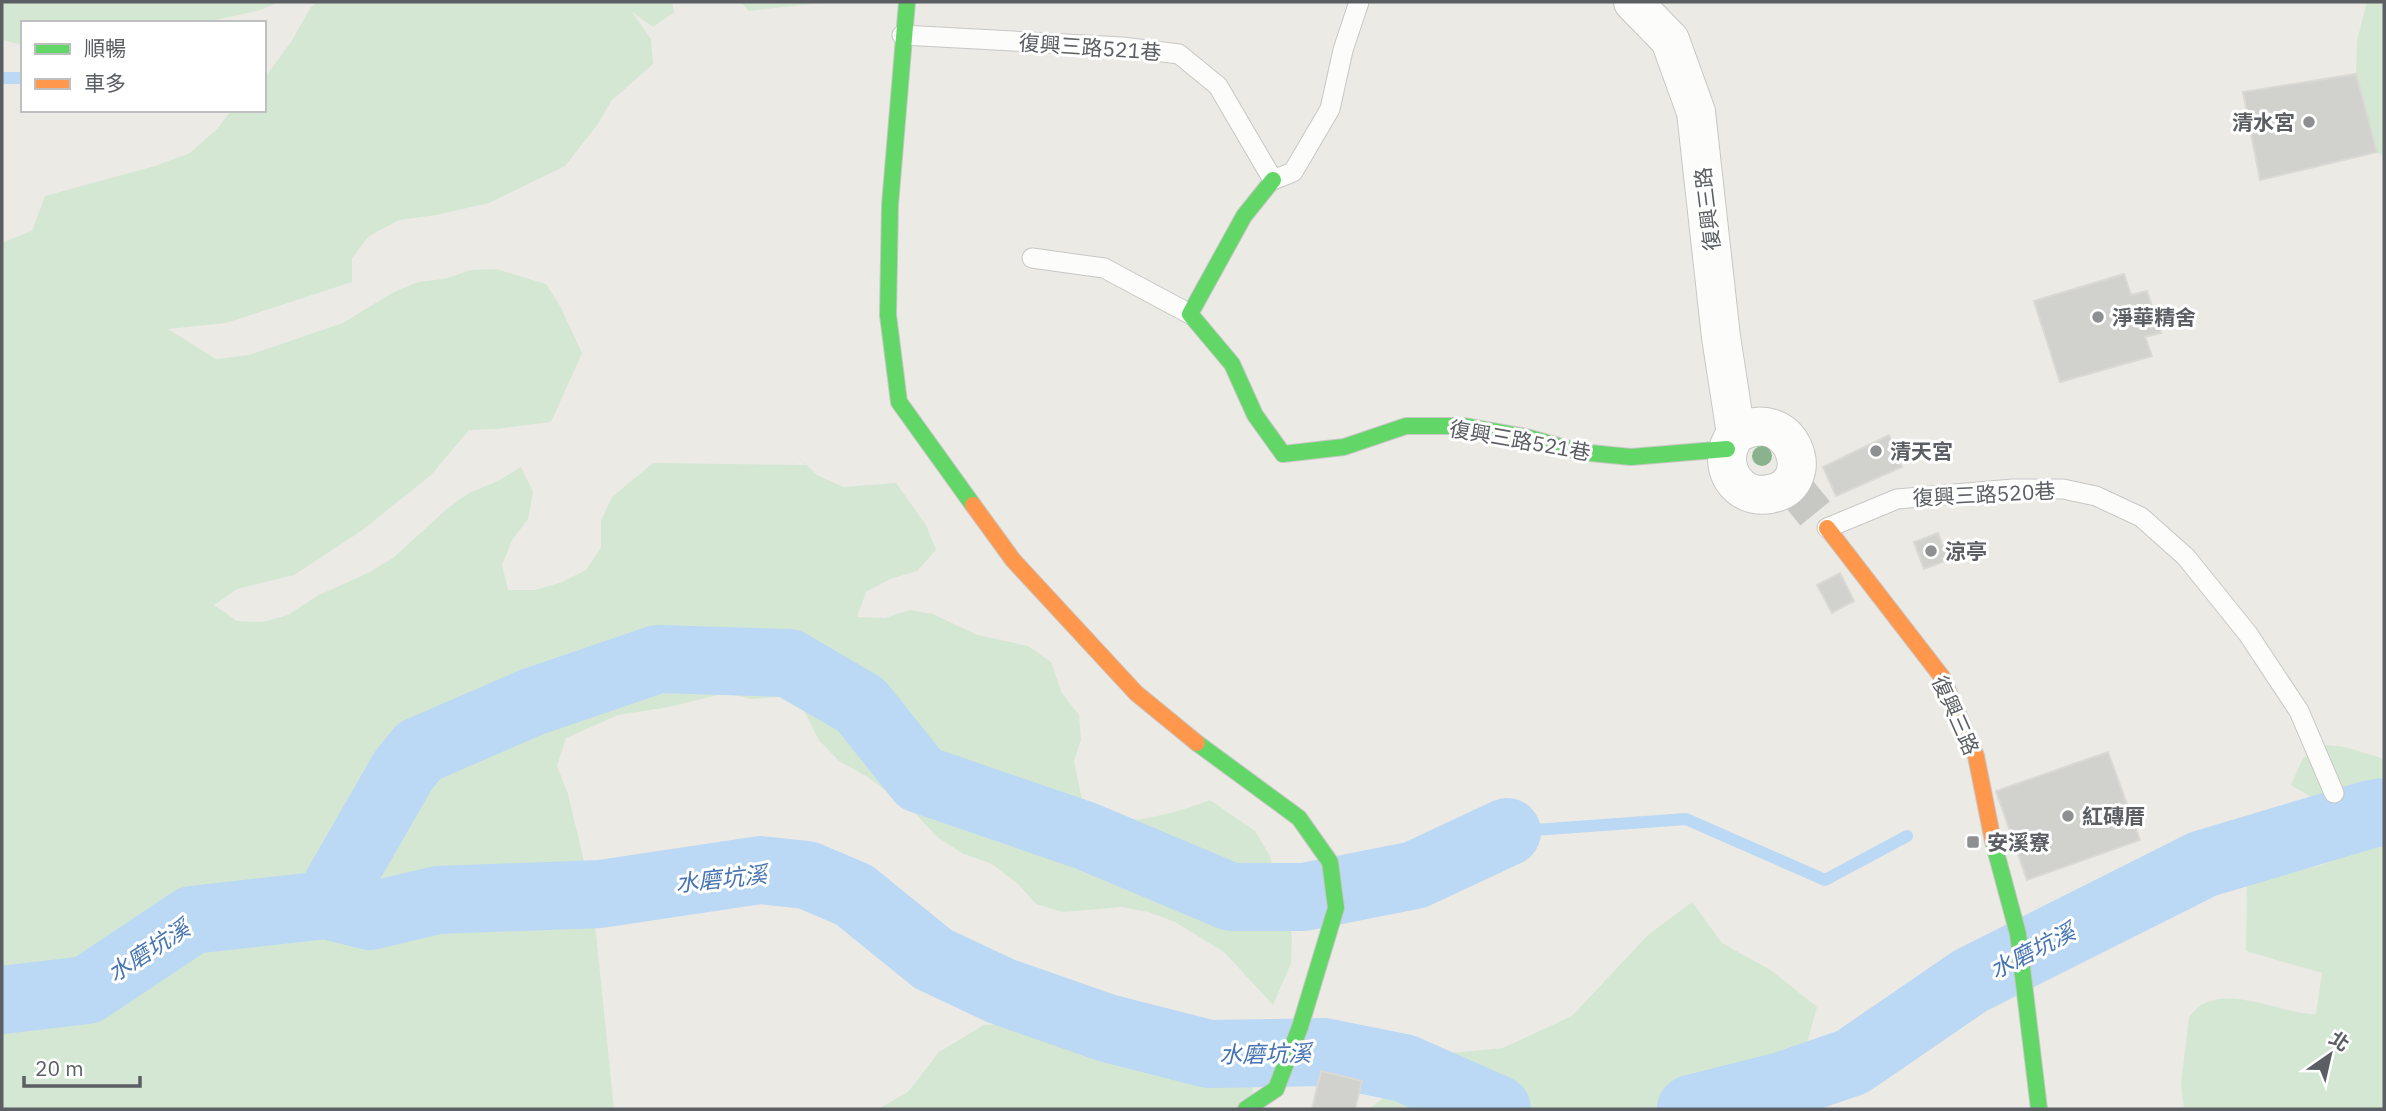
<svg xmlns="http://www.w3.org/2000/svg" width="2386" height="1111" font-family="'IBM Plex Sans','Noto Sans TC',sans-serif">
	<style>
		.green { fill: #d4e7d3 }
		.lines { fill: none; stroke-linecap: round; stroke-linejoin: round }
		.stream { stroke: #bbd8f4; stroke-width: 12 }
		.river { stroke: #bbd8f4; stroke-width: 68 }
		.building { fill: #d1d1ce; stroke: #dad9d4; stroke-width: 2 }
		.secondary-tunnel { stroke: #c7c7c4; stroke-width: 38; stroke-dasharray: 38 19; stroke-linecap: butt }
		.lane-casing { stroke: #c7c7c6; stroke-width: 21 }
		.street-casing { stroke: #c7c7c6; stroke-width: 40 }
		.fast-casing { stroke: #c7c7c5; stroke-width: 18 }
		.slow-casing { stroke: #c7c7c5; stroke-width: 18 }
		.lane { stroke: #fcfcfb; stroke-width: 19 }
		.street { stroke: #fcfcfb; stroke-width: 38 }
		.fast { stroke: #63d668; stroke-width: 16 }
		.slow { stroke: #ff974d; stroke-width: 16 }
		.tree { fill: #8ab28c }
		.poi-dot { fill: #8d8f90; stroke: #fff; stroke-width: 2.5 }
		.labels { text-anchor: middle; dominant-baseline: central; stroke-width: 6; stroke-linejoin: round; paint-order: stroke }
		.street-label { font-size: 21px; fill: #5b5e63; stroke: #fff }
		.poi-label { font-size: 21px; font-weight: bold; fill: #5b5e63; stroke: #fff; text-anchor: start }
		.water-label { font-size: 23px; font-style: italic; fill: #4775b3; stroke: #fff }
	</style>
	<rect width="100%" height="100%" fill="#ebeae5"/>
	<!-- green -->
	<g class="green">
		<polygon points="2,2 280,2 260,10 202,23 23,23 23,45 2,40"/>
		<path d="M318 2H672L674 12 653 27 631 11 651 39 653 64 611 101 598 124 565 166 489 203 436 215 399 220 369 236 352 258V282L226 323 168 329 216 359 249 355 343 323 392 293 418 282 444 279 471 270 496 269 546 284 560 306 582 353 551 422 496 429 469 430 431 475 361 531 294 575 237 589 214 605 237 621 263 622 288 615 317 596 368 573 393 558 448 508 469 493 498 481 521 467 533 492 528 519 512 540 502 565 508 590H535L562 582 586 570 601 548V521L612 497 653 463 806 465 790 449 817 475 843 487 896 483 926 525 936 550 917 571 890 579 866 592 857 617 885 618 909 610 933 614 977 635 1028 646 1051 662 1062 693 1079 715 1081 740 1074 761 1084 810C1092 813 1102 818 1111 820 1140 823 1182 811 1210 800L1255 831 1270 856 1276 882 1287 910 1292 937 1291 963 1273 1005 1224 952 1175 922 1148 912 1122 907 1063 912 1036 904 1018 884 992 864 964 854 938 838 912 810 866 776 839 761 819 740 804 711 779 697 751 699 726 693 669 707 618 715 566 738 557 766 568 794 592 895 614 1109H2V243L32 231 45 196 155 166 190 153 217 129 232 110H264V79L291 42 311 7Z"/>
		<polygon points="740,2 827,2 749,11"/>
		<polygon points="2367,2 2384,2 2384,156 2377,152 2356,74 2357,41"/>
		<path d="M2325 745 2345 747 2384 759V1109H2184L2181 1084 2189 1017C2193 1013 2197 1008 2201 1005 2234 986 2281 1014 2316 1014L2322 973 2246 951 2247 883 2322 865 2357 852 2366 840 2362 828 2291 785 2303 758Z"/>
		<polygon points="1692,902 1722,943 1772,971 1817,1007 1802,1061 1778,1109 1369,1109 1441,1054 1503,1048 1572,1016 1648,935"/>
		<polygon points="1117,1000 1191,1025 1255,1075 1250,1109 878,1109 908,1092 939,1052 984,1025 1034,1022"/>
	</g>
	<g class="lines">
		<!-- stream -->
		<g class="stream">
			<polyline points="2,78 23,78"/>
			<polyline points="1507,832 1686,819 1825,880 1907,836"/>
		</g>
		<!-- river -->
		<g class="river">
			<polyline points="326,905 403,771 419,751 532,702 658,659 789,663 861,705 920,779 1086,836 1231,897 1304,897 1415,875 1507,832"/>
			<polyline points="2,1000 87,990 192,920 326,905 370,916 438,900 600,894 760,870 807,875 854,895 933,959 1001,991 1107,1028 1209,1054 1324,1052 1404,1068 1497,1109"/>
			<polyline points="1691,1109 1782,1086 1852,1062 1970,981 2203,864 2371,814 2384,812"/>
		</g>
	</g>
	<!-- building -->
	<g class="building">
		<polygon points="2356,74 2377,152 2260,180 2243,92"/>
		<polygon points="2124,274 2131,295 2147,291 2161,333 2145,337 2152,356 2060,382 2034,301"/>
		<polygon points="1889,435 1902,467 1836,496 1823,467"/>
		<polygon points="1938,533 1948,560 1924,569 1914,542"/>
		<polygon points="1840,573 1854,601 1832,613 1817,585"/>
		<polygon points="2108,752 2140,840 2027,880 1996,791"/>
		<polygon points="1321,1071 1362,1081 1355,1109 1312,1109"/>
	</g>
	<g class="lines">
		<!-- secondary-tunnel -->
		<polyline class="secondary-tunnel" points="1791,484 1827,528"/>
		<!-- lane casing -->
		<g class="lane-casing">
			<g id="lane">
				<polyline points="902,35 1122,47 1179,54 1218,86 1273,180 1293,172 1330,109 1343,50 1359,2"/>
				<polyline points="1032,258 1104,268 1190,314"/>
				<polyline points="1827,528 1897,499 2013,489 2063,489 2096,496 2141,517 2186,557 2248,634 2299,711 2334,793"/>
			</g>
		</g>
		<!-- street casing -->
		<g class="street-casing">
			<path id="street" d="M1633 2 1670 40 1696 112 1721 337 1736 434C1791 402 1822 484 1770 494 1760 496 1748 494 1740 487 1724 473 1723 450 1736 434"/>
		</g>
		<!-- fast casing -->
		<g class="fast-casing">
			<g id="fast">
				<polyline points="907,2 890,205 888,315 899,402 973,505"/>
				<polyline points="1273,180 1244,216 1190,314 1232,364 1255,415 1283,454 1344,447 1406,426 1464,426 1526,437 1580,452 1631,457 1727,449"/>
				<polyline points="1197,743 1299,818 1330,862 1336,908 1300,1027 1276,1089 1246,1109"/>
				<polyline points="1993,841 2018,934 2039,1109"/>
			</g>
		</g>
		<!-- slow casing -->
		<g class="slow-casing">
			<g id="slow">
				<polyline points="973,505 1013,560 1136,693 1197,743"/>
				<polyline points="1827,528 1942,677 1976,756 1993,841"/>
			</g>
		</g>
		<!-- lane -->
		<use href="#lane" class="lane"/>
		<!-- street -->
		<use href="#street" class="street"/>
		<!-- fast -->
		<use href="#fast" class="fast"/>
		<!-- slow -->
		<use href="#slow" class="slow"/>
	</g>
	<!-- trees -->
	<circle class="tree" cx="1762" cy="456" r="10"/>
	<!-- markers -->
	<g class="poi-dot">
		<circle cx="2309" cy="122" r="7"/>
		<circle cx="2098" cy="317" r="7"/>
		<circle cx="1876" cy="451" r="7"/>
		<circle cx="1931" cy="551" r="7"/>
		<circle cx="2068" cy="816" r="7"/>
		<rect x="1966" y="835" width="14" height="14" rx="3.5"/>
	</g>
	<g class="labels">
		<!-- street labels -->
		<g class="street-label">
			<text transform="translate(1090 47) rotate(4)">復興三路521巷</text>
			<text transform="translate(1707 209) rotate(-97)">復興三路</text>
			<text transform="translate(1520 440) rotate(10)">復興三路521巷</text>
			<text transform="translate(1984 494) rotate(-3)">復興三路520巷</text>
			<text transform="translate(1956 715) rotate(66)">復興三路</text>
		</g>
		<!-- poi labels -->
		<g class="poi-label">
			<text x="2295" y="122" text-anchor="end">清水宮</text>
			<text x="2112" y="317">淨華精舍</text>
			<text x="1890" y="451">清天宮</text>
			<text x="1945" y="551">涼亭</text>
			<text x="2082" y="816">紅磚厝</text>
			<text x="1987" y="842">安溪寮</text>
		</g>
		<!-- water labels -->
		<g class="water-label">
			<text transform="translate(721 878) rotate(-6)">水磨坑溪</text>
			<text transform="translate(148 950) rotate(-33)">水磨坑溪</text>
			<text transform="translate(2032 950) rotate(-27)">水磨坑溪</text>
			<text transform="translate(1265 1053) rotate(-1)">水磨坑溪</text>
		</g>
	</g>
	<!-- border -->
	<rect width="2386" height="1111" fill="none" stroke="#5b5e63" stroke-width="7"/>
	<!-- legend -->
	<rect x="21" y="21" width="245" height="91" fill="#ffffff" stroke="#bdbfc1" stroke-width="2"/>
	<rect x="35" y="44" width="35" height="10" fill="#63d668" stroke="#bdbfc1" stroke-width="2"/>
	<text x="84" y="56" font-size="21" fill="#5b5e63">順暢</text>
	<rect x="35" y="79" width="35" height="10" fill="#ff974d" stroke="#bdbfc1" stroke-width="2"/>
	<text x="84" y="91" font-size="21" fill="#5b5e63">車多</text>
	<!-- north arrow -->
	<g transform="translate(2330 1055) rotate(34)" stroke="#ffffff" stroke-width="5" paint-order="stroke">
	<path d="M0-5L12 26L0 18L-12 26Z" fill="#5b5e63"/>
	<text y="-10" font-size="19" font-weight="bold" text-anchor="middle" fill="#5b5e63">北</text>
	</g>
	<!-- scale -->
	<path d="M24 1076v10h116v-10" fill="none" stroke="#5b5e63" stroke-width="3.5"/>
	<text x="35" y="1076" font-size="21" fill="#5b5e63" stroke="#ffffff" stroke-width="5" paint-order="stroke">20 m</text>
</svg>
